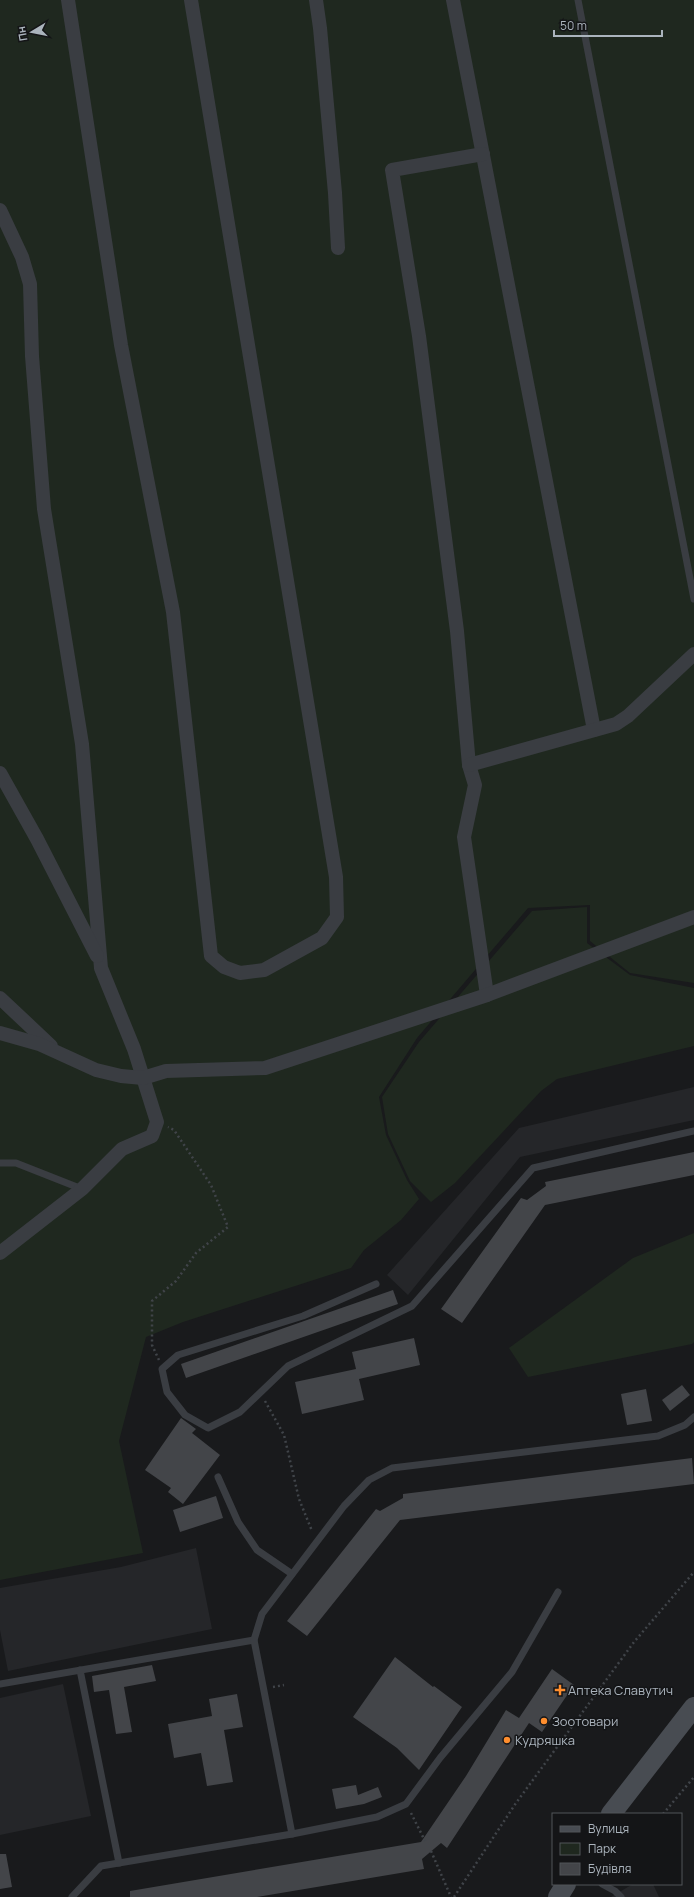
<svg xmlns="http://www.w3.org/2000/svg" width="694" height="1897" font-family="Manrope,sans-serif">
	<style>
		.built { fill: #252629 }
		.green { fill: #1f281f }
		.building { fill: #434549 }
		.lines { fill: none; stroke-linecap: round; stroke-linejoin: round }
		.path { stroke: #404449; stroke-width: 2.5; stroke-dasharray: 2 3; stroke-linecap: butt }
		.lane { stroke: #3a3d42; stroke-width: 7 }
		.street { stroke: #3a3d42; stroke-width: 14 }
		.secondary { stroke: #484c52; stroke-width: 20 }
		.poi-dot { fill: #ff8e2e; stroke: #141517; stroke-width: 1.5 }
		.labels { text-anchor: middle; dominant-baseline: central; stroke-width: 3; stroke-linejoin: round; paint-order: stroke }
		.poi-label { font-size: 13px; fill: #abb4bd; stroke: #141517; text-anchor: start }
	</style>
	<rect width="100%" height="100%" fill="#191a1c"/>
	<!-- built -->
	<g class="built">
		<polygon points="694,1087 694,1120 520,1157 408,1295 387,1275 519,1128"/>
		<polygon points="196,1548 212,1629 8,1671 0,1630 0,1588 121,1567"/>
		<polygon points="63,1684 91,1816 0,1835 0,1698"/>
		<polygon points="633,1884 653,1884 659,1897 611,1897"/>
	</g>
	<!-- green -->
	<g class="green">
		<polygon points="0,0 694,0 694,983 630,973 590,941 590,905 528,908 417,1038 379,1097 386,1135 407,1180 419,1199 401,1220 364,1250 351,1268 183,1322 146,1337 119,1441 143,1553 0,1580"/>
		<polygon points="587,907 587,943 630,975 694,988 694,1046 557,1079 541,1091 455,1183 431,1202 410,1181 388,1134 382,1097 419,1042 532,911"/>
		<polygon points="694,1233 694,1342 692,1344 528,1377 509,1348 633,1258"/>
	</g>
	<!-- building -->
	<g class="building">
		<polygon points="694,1152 694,1175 545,1205 462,1323 441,1309 521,1198 527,1200 546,1186 545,1182"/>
		<polygon points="393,1290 398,1304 186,1378 181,1364"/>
		<polygon points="414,1338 420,1365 359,1379 364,1400 302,1414 295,1382 356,1369 352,1352"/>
		<polygon points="682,1385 690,1395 670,1411 662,1400"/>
		<polygon points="646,1389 652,1421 627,1425 621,1394"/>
		<polygon points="181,1418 196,1429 192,1433 220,1455 183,1504 168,1492 171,1488 145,1470"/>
		<polygon points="692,1458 694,1484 400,1520 307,1636 287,1621 376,1509 380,1511 403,1498 403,1494"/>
		<polygon points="216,1496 223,1518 180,1532 173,1510"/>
		<polygon points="395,1657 433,1687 434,1686 462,1707 419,1770 397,1748 353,1717"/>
		<polygon points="152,1665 156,1681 124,1687 132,1732 116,1734 109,1690 94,1692 92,1676"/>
		<polygon points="552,1669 574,1685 542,1732 529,1723 447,1848 441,1843 422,1859 424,1869 257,1897 130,1897 130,1891 421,1842 466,1776 506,1710 519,1718"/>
		<polygon points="237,1694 243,1727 224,1730 233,1782 207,1786 201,1753 174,1758 168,1724 212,1716 209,1699"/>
		<polygon points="356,1785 358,1795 378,1787 382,1797 364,1804 336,1809 332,1789"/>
		<polygon points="0,1854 6,1854 12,1887 0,1889"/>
	</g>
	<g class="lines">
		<!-- path -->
		<g class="path">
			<polyline points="159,1360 152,1345 152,1301 176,1281 196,1253 228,1227 211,1185 174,1130 168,1127"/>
			<polyline points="265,1401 284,1435 299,1499 312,1531"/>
			<polyline points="273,1687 284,1685"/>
			<polyline points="411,1813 425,1841"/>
			<polyline points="663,1814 694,1777"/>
			<polyline points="431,1851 451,1897"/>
			<polyline points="454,1897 516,1803 634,1642 694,1572"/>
		</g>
		<!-- lane -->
		<g class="lane">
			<polyline points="578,0 694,599"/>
			<polyline points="0,1163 16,1163 82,1189"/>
			<polyline points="376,1284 303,1316 178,1355 162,1369 167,1392 185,1415 208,1428 240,1412 288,1366 412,1306 533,1168 694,1131"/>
			<polyline points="218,1477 238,1522 257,1550 292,1574"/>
			<polyline points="80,1670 119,1863"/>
			<polyline points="0,1684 254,1640"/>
			<polyline points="292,1834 254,1640 262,1614 344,1506 369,1480 392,1468 658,1436 685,1425 694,1417"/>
			<polyline points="602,1884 615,1891 621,1897"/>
			<polyline points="72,1897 101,1866 292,1834 377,1817 406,1804 440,1758 512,1672 558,1592"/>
		</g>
		<!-- street -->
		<g class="street">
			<polyline points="68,0 121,345 173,612 211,956 224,967 240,973 264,970 322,938 337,917 336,877 191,0"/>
			<polyline points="316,0 320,28 335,193 338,248"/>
			<polyline points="453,0 594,730"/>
			<polyline points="483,154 392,170 419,336 457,631 469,765 475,785 464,837 487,995"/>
			<polyline points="0,210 22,257 30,284 32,356 44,509 82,744 101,968 134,1049 157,1122 152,1136 122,1149 82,1189 0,1253"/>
			<polyline points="469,765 616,724 628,716 694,654"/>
			<polyline points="0,773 37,839 97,956"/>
			<polyline points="0,998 51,1046"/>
			<polyline points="0,1033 39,1044 96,1070 121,1076 143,1078 166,1071 265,1068 487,995 694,917"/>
		</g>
		<!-- secondary -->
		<g class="secondary">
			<polyline points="611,1814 694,1707"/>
			<polyline points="558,1897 566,1884"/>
		</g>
	</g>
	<!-- markers -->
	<g class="poi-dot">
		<path d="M558 1684h4v4h4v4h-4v4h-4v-4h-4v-4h4z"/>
		<circle cx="544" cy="1721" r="4"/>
		<circle cx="507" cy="1740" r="4"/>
	</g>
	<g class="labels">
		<!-- poi labels -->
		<g class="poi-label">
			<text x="568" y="1690">Аптека Славутич</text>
			<text x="552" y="1721">Зоотовари</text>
			<text x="515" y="1740">Кудряшка</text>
		</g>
	</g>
	<!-- legend -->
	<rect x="552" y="1813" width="130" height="72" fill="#141517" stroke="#505559"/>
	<rect x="560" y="1826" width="20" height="6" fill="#484c52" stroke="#505559"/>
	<text x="588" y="1833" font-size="12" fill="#abb4bd">Вулиця</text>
	<rect x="560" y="1843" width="20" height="12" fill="#1f281f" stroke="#505559"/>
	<text x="588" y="1853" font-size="12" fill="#abb4bd">Парк</text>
	<rect x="560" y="1863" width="20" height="12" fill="#434549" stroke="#505559"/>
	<text x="588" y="1873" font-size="12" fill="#abb4bd">Будівля</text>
	<!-- north arrow -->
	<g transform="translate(32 32) rotate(260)" stroke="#141517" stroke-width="3" paint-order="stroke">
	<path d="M0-3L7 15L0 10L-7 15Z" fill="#abb4bd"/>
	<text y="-6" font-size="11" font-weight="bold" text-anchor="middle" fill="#abb4bd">Пн</text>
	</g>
	<!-- scale -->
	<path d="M554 30v6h108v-6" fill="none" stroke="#abb4bd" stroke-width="2"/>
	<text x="560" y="30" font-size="12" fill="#abb4bd" stroke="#141517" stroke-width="3" paint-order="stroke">50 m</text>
</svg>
